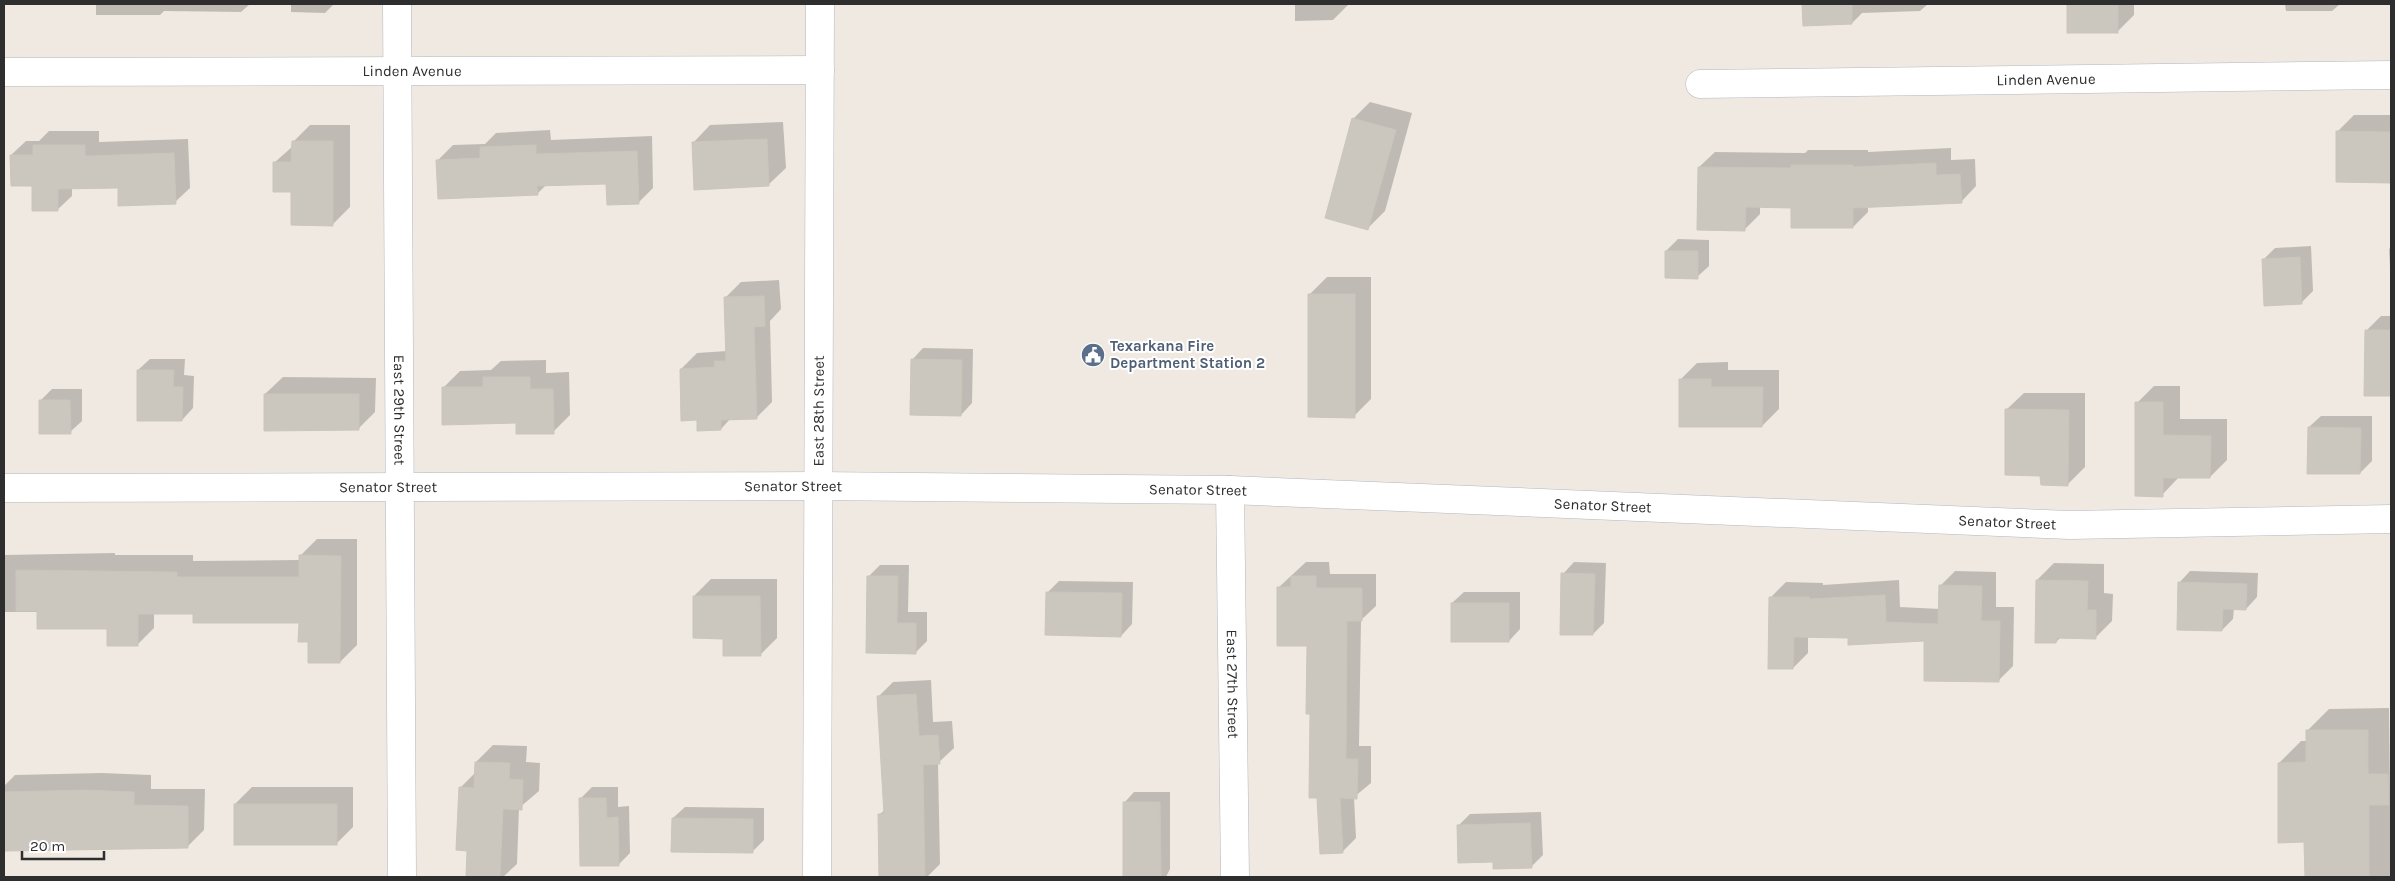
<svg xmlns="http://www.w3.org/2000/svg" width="2395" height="881" font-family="Karla,sans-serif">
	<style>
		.shadow { fill: #0003 }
		.building { fill: #cbc7bf; stroke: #cbc5ba }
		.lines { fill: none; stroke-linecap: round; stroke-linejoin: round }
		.minor-casing { stroke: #b4b7c1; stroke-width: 29 }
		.minor { stroke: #fff; stroke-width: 28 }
		.labels { text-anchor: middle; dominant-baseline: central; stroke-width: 4; stroke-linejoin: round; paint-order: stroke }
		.street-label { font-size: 15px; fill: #2e2e2e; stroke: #fff }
		.service-label { font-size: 15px; font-weight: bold; fill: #4e5e75; stroke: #fff; text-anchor: start }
	</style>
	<rect width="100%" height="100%" fill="#efe9e1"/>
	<!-- shadow -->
	<g class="shadow">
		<polygon points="96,4 250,4 241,12 164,11 160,15 96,15"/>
		<polygon points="291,4 334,4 325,13 291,12"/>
		<polygon points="1295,4 1349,4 1333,20 1295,21"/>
		<polygon points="1803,4 1928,4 1920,11 1862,13 1852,23 1804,25"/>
		<polygon points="2069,4 2134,4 2134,15 2117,32 2068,32"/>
		<polygon points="2285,4 2340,4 2332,11 2286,11"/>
		<polygon points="1370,102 1412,113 1385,211 1368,228 1353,119"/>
		<polygon points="2354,115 2391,115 2391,181 2337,181 2337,132"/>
		<polygon points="783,122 786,168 768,185 693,143 710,125"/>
		<polygon points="310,125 350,125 350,207 333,224 292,191 274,163 293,146 293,142"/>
		<polygon points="550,130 551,140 652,136 653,188 638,203 608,183 546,185 537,194 438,160 453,145 485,144 496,133"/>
		<polygon points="49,131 99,131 99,142 188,139 190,188 175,202 119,187 72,187 72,196 57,210 33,184 11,155 26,141 39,141"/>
		<polygon points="1951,148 1951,160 1975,159 1976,186 1961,202 1868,206 1868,212 1853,227 1792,206 1760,206 1760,214 1745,229 1699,167 1715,152 1805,153 1808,150 1868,150 1868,152"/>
		<polygon points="1678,239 1709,240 1709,266 1697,277 1666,251"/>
		<polygon points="2311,246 2313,291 2301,303 2264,259 2275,248"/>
		<polygon points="2391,247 2391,285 2389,249"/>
		<polygon points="1327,277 1371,277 1371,399 1354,416 1310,294"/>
		<polygon points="779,280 781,309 770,321 772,402 756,418 731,418 721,429 698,419 681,369 697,353 727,351 725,298 741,282"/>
		<polygon points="2381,316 2391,316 2391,395 2365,395 2366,331"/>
		<polygon points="923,348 973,349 972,403 961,415 912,360"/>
		<polygon points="150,359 185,359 184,375 194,376 193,408 182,420 138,370"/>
		<polygon points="546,360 546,373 569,372 570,415 553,432 517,422 443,388 460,371 491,370 501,361"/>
		<polygon points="1728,362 1728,370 1779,370 1779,409 1762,426 1680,380 1697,363"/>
		<polygon points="283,377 376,378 375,412 358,429 265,394"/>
		<polygon points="2154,386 2180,386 2180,419 2227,419 2227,460 2210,477 2179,477 2162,495 2137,403"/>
		<polygon points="52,389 82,389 82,421 70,432 40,401"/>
		<polygon points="2024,393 2085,393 2085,467 2068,484 2006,410"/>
		<polygon points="2321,416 2372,416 2372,461 2360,473 2309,427"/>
		<polygon points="317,539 357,539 357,645 340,662 309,641 300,621 194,613 154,613 154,628 137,645 108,627 38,612 4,612 4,555 115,553 115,555 193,555 193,561 300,560 300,556"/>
		<polygon points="1306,562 1329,562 1330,574 1376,574 1376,606 1361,620 1359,746 1371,746 1371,783 1354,797 1356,838 1342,852 1311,713 1308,645 1278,588"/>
		<polygon points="1574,562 1606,563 1604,623 1593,634 1563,574"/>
		<polygon points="2054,563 2104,564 2104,593 2113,594 2112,621 2095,638 2061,637 2056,642 2037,580"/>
		<polygon points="880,565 909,565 908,612 927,612 927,641 915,653 868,652 869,576"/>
		<polygon points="1955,571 1996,572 1996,607 2014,607 2013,666 1998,681 1926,640 1808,636 1808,653 1793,668 1771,597 1786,582 1823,583 1823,585 1899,580 1900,607 1940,609 1940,586"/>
		<polygon points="2190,571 2258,573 2257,597 2246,609 2234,608 2233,619 2222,630 2179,583"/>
		<polygon points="711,579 777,579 777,638 760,655 724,637 694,596"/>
		<polygon points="1059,581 1133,582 1132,624 1121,636 1047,593"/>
		<polygon points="1464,592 1520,592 1520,629 1509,641 1452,603"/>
		<polygon points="931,680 933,722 952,721 954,748 938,763 940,864 927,877 880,877 880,814 885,810 878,697 893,682"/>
		<polygon points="2389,708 2391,876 2306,877 2305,841 2279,763 2301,741 2307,741 2307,731 2329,709"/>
		<polygon points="493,745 527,746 526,762 540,763 539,791 519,808 517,864 503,877 467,877 468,850 460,788 476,772 476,762"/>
		<polygon points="102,773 151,775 151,789 205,789 204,830 187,847 4,850 4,786 15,775"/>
		<polygon points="252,787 353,787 353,827 336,844 235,804"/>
		<polygon points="592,787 618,787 618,807 629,806 630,853 618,865 581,798"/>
		<polygon points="1134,792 1170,792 1170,869 1166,877 1124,877 1124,803"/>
		<polygon points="685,807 764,808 764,840 752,852 673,818"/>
		<polygon points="1541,812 1543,855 1531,867 1494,861 1458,826 1470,814"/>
	</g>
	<!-- building -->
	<g class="building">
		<polygon points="1802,4 1852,4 1852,24 1803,26"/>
		<rect x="2067" y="4" width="51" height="29"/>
		<polygon points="1352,118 1396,130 1368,230 1325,218"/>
		<polygon points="2336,131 2391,132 2391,183 2336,182"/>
		<polygon points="767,139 769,186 694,190 692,142"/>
		<polygon points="292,141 333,141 333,226 291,225 291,192 273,192 273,162 291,162"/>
		<polygon points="33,145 85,145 85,156 174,153 176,204 118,206 118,188 58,189 58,211 32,211 32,186 11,186 10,155 33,155"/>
		<polygon points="536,145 536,154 637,151 639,204 607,205 606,184 537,186 538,195 438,199 436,160 480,158 480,147"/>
		<polygon points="1936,163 1936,175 1960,174 1962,203 1853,208 1853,228 1791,228 1791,208 1746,207 1745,231 1697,230 1698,167 1791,168 1791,165 1853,165 1853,167"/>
		<polygon points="1665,251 1698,251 1698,279 1665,278"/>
		<polygon points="2300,257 2302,304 2264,306 2262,259"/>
		<polygon points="1308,294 1355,294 1355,418 1308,417"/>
		<polygon points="764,296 765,326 754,327 757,419 721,420 721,430 697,431 697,420 681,421 680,369 715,367 714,361 726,361 724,297"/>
		<polygon points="2365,330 2391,330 2391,396 2364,396"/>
		<polygon points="911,359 962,360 961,416 910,415"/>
		<polygon points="137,370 174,370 173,387 183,387 182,421 137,421"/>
		<polygon points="483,377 530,377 530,389 553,389 554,434 516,434 516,423 442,425 442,387 483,387"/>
		<polygon points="1679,379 1711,379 1711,387 1763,387 1762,427 1679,427"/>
		<polygon points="264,394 359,394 359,430 264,431"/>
		<polygon points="39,400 70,400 71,434 39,434"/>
		<polygon points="2135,402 2163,402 2163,435 2211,436 2210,478 2163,478 2163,497 2135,496"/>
		<polygon points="2005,409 2069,410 2068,486 2041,485 2040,476 2005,475"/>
		<polygon points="2308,427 2361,428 2360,474 2307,474"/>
		<polygon points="299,555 341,556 340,663 308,663 308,642 298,642 299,623 193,623 193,614 138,614 138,646 107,646 107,629 37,629 37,611 16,611 16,570 177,572 177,577 299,577"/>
		<polygon points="1561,573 1595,574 1593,635 1560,635"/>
		<polygon points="867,576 898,576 897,623 916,623 916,654 866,653"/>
		<polygon points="1291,576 1316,576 1316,588 1362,588 1362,621 1347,621 1346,759 1358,759 1357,799 1340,798 1343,853 1320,854 1317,798 1309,798 1310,714 1306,714 1307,646 1277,646 1277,587 1291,587"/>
		<polygon points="2036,580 2088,581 2087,610 2096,610 2096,639 2057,638 2056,643 2035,643"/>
		<polygon points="2178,582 2247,584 2246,610 2223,609 2222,631 2177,630"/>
		<polygon points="1939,585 1982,586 1981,621 2000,621 1999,682 1924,681 1924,641 1848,645 1848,638 1794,637 1793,669 1768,669 1769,597 1809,597 1809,599 1885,595 1886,622 1938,624"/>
		<polygon points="1046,592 1122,593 1121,637 1045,635"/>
		<polygon points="693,596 760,596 761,656 723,656 723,639 693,638"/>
		<rect x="1451" y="603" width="58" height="39"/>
		<polygon points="916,694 919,736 938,735 940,764 923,765 925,877 879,877 878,814 884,814 877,696"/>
		<polygon points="2306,730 2368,730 2368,774 2388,774 2389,805 2369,805 2369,877 2305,877 2304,842 2278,843 2278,763 2306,762"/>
		<polygon points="475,762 510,763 509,779 523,780 522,810 503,809 500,877 466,877 467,851 456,850 459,787 474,788"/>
		<polygon points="84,790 134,792 134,805 188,806 188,848 4,851 4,792"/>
		<polygon points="579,798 606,798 607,818 618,817 619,866 580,866"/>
		<polygon points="1123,802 1160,802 1161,877 1123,877"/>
		<rect x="234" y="804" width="103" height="41"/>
		<polygon points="672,818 753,819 753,853 671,852"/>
		<polygon points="1530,823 1532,868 1493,869 1493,862 1458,863 1457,825"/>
	</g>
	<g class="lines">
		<!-- minor casing -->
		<g class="minor-casing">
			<g id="minor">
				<path id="s1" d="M397 4 402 877"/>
				<path id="s2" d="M4 72 820 70"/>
				<path id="s3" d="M1700 84 2391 75"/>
				<path id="s4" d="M4 488 817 486 1230 490 2070 525 2391 519"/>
				<path id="s5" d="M1230 490 1235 877"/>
				<path id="s6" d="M817 877 820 4"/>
			</g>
		</g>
		<!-- minor -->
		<use href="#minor" class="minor"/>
	</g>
	<!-- icons -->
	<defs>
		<g id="civic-disc" transform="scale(1.25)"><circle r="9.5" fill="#5c6f8a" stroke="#fff"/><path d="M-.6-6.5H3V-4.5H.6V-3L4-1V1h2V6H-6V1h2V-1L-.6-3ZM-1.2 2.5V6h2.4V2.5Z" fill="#fff"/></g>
	</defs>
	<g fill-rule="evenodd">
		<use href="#civic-disc" x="1093" y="355"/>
	</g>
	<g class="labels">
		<!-- street labels -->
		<g class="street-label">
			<text stroke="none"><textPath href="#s2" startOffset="408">Linden Avenue</textPath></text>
			<text stroke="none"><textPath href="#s3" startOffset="346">Linden Avenue</textPath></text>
			<text stroke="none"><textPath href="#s1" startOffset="406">East 29th Street</textPath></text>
			<text stroke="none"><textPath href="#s6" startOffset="466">East 28th Street</textPath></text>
			<text stroke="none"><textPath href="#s4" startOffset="789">Senator Street</textPath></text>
			<text stroke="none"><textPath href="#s4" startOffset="384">Senator Street</textPath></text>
			<text stroke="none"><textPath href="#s4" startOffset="1194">Senator Street</textPath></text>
			<text stroke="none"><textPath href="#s4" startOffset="1599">Senator Street</textPath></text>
			<text stroke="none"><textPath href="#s4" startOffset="2004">Senator Street</textPath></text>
			<text stroke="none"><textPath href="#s5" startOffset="194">East 27th Street</textPath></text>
		</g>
		<!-- service labels -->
		<g class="service-label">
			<text x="1110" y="346">Texarkana Fire<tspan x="1110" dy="17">Department Station 2</tspan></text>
		</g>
	</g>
	<!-- border -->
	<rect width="2395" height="881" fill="none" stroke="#2e2e2e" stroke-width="10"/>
	<!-- scale -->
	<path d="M22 851v8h82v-8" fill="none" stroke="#2e2e2e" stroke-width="2.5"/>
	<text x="30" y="851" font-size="15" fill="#2e2e2e" stroke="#ffffff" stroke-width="4" paint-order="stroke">20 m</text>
</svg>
